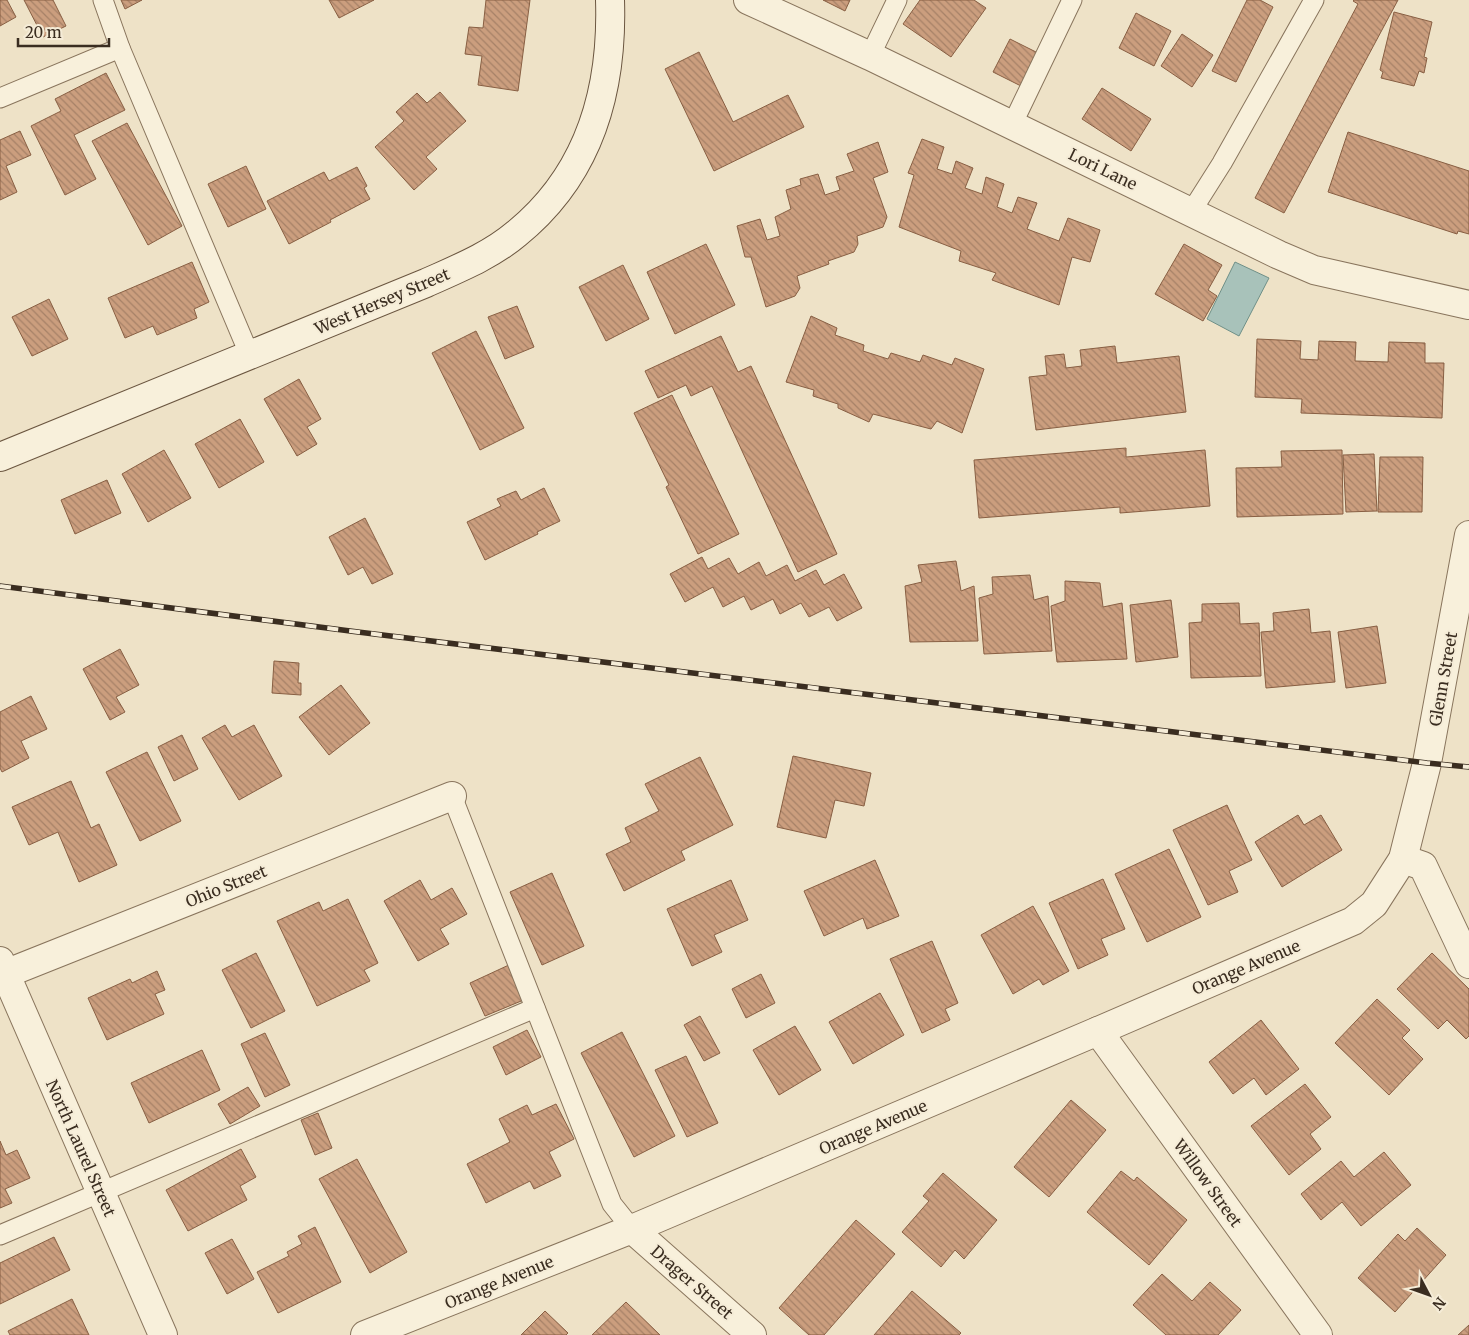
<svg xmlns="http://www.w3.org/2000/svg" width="1469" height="1335" font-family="Merriweather,serif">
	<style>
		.water { fill: #a8c2ba; stroke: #6f9088 }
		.building { fill: url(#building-back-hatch); stroke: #885f43 }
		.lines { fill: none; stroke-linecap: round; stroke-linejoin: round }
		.lane-casing { stroke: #89755d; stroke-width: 21 }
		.street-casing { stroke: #89755d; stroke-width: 30 }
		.secondary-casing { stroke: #6b5640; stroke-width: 30 }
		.lane { stroke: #f8f0db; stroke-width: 19 }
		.street { stroke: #f8f0db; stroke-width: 28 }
		.secondary { stroke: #f8f0db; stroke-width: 28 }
		.rail-casing { stroke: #3a2d20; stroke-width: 5.5 }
		.rail { stroke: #f5ecd7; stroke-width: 4; stroke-dasharray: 11; stroke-linecap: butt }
		.labels { text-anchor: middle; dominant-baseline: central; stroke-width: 4; stroke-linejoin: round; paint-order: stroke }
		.street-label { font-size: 16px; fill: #3a2d20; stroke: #f5ecd7 }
	</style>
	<defs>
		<pattern id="building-back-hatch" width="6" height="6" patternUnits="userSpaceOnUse" patternTransform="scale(1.25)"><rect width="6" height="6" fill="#cb9e7e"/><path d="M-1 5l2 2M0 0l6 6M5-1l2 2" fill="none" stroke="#a68167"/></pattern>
	</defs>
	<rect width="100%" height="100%" fill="#eee2c7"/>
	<!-- water -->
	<polygon class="water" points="1235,262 1269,278 1239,336 1207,319"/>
	<!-- building -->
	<g class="building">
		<polygon points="0,0 7,0 16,17 0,26"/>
		<polygon points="24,0 53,0 66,26 43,37"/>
		<polygon points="121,0 142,0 125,9"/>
		<polygon points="329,0 374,0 339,18"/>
		<polygon points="486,0 530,0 518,91 478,85 482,56 465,54 469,27 483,28"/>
		<polygon points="823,0 850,0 845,11"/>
		<polygon points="920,0 974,0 986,8 951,57 903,24"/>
		<polygon points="1247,0 1260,0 1273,7 1236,82 1212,71"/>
		<polygon points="1354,0 1398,0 1284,213 1255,198 1358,4 1353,1"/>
		<polygon points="1394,12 1432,22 1424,57 1427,58 1424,73 1419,71 1414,86 1381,78 1383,72 1380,70"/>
		<polygon points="1136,13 1171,31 1154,66 1119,48"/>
		<polygon points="1182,34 1213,55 1192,87 1161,66"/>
		<polygon points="1010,39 1040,54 1023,87 993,72"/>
		<polygon points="699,52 733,122 788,95 804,127 714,171 665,69"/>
		<polygon points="106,73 125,110 74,135 96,179 65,195 31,126 61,111 55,99"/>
		<polygon points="1102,88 1151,119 1131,151 1082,119"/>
		<polygon points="440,92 466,121 426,157 437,169 414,190 375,147 404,121 396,112 417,93 427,103"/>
		<polygon points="127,123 182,226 148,245 92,141"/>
		<polygon points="20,131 31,155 6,166 17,192 0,200 0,140"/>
		<polygon points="1348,132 1469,171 1469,234 1458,231 1457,234 1328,192"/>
		<polygon points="922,139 944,147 937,169 952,174 956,161 973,168 965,188 982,194 986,177 1004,184 997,207 1012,213 1018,197 1037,203 1027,229 1059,241 1068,218 1100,230 1090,262 1072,257 1059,305 992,280 996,273 959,261 961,251 899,227 914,175 908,173"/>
		<polygon points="878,142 888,172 873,178 887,217 883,227 857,236 858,244 854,252 828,261 829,264 797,276 800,288 795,296 766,307 751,257 745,257 737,226 760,219 767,240 780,236 775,217 791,209 786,190 801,185 800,179 818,174 825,195 840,190 836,177 854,171 847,154"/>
		<polygon points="246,166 266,209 228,227 208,184"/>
		<polygon points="357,167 367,186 364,188 370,199 330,220 331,222 289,244 267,201 324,172 329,181"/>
		<polygon points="706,244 735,305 675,334 647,272"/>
		<polygon points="1184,244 1222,265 1208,290 1217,296 1203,321 1155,294"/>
		<polygon points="192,262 209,302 194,309 197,318 157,335 153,326 125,338 108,298"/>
		<polygon points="623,265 649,319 606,341 579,287"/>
		<polygon points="49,299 68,339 32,356 12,317"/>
		<polygon points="517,306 534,347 505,359 488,317"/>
		<polygon points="811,316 837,328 835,335 864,345 863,351 888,359 891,353 920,362 923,355 952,365 955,358 984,369 962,433 937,421 931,429 873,414 869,422 838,408 838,404 813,396 814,390 786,382"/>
		<polygon points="476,331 524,428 480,450 432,353"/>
		<polygon points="721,336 738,372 751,366 837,554 798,572 712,386 691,396 686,385 658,398 645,371"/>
		<polygon points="1257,339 1301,341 1300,359 1318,360 1319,341 1356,342 1355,361 1388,362 1389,342 1425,343 1425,363 1444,363 1442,418 1301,413 1302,399 1255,397"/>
		<polygon points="1115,346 1117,363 1179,356 1186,412 1036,430 1029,377 1047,375 1045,356 1064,354 1066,368 1082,366 1080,350"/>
		<polygon points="299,379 321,419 307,427 317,444 297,456 264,399"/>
		<polygon points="672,395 739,534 698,554 666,487 669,485 634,413"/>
		<polygon points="240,419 264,462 219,488 195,444"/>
		<polygon points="1126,448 1126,457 1205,450 1210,506 1120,513 1120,507 979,518 974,460"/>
		<polygon points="164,450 191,498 148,522 122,474"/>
		<polygon points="1342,450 1343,514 1237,517 1236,468 1282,467 1281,451"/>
		<polygon points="1374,454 1377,511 1346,512 1343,455"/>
		<polygon points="1380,457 1423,457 1422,512 1378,512"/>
		<polygon points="107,480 121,513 75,534 61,500"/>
		<polygon points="544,488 560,521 537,532 538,534 485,560 467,522 501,506 497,499 516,491 521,500"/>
		<polygon points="365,518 393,574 372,584 363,567 348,575 329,537"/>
		<polygon points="702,557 708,569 729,558 738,574 759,562 766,576 787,565 795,581 816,570 824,585 844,574 862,608 837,621 829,607 809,617 801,603 780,614 773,599 751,610 744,596 723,607 713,587 685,602 670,574"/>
		<polygon points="956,561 961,591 974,586 978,641 910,642 905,586 922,582 918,565"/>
		<polygon points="1030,575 1034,600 1048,596 1052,651 984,654 979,598 993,594 992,577"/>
		<polygon points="1065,581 1100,583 1103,607 1122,603 1127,659 1057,662 1051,606 1065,601"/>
		<polygon points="1171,600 1178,657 1136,662 1130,605"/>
		<polygon points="1239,603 1240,624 1259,623 1261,676 1191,678 1189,623 1202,622 1202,604"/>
		<polygon points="1309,609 1311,633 1330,631 1335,682 1266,688 1261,632 1274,631 1273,613"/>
		<polygon points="1377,626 1386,683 1346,688 1338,632"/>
		<polygon points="120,649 139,685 116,697 125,712 110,720 83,669"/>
		<polygon points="274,661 299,663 298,683 301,683 301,695 272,693"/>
		<polygon points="341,685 370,723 329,755 299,717"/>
		<polygon points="31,696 47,729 21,741 29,758 2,772 0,768 0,712"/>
		<polygon points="225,725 232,737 254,725 282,776 239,800 202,738"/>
		<polygon points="182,735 198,769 174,781 158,747"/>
		<polygon points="147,752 181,821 140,841 106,772"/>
		<polygon points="793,756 871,773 864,806 835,800 826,838 777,827"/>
		<polygon points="700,757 733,825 681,851 685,860 624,891 606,854 631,842 625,828 659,811 645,784"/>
		<polygon points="71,781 91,828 99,824 117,865 79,882 58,832 29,845 12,807"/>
		<polygon points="1227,805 1252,860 1229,871 1238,892 1208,905 1173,830"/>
		<polygon points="1298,815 1304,825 1321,815 1342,850 1282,887 1255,842"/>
		<polygon points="1169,849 1201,917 1147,942 1115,874"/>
		<polygon points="875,860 899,916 867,929 863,918 824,936 804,891"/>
		<polygon points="552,873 584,946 542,965 510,892"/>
		<polygon points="1103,879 1125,929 1101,939 1108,955 1078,969 1049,903"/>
		<polygon points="420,880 431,900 452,888 467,914 440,929 449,944 418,961 384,901"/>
		<polygon points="731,880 748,920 714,935 722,952 692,966 667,909"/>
		<polygon points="348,899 378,963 364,970 370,981 317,1006 277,921 319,902 323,911"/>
		<polygon points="1033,906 1069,971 1043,985 1039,979 1013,994 981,935"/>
		<polygon points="932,941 958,1003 945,1009 950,1020 922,1033 890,959"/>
		<polygon points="256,953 285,1011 251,1028 222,970"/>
		<polygon points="1432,953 1469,989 1469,1036 1466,1039 1447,1020 1438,1029 1397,989"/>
		<polygon points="511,964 526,999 485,1016 470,983"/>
		<polygon points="157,971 165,990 155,994 164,1014 107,1040 88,998 130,979 132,983"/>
		<polygon points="761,974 775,1003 746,1018 732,989"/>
		<polygon points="880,993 904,1035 853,1064 829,1022"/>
		<polygon points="1377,999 1410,1030 1402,1038 1423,1059 1389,1095 1335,1043"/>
		<polygon points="700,1016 720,1053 704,1061 684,1025"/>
		<polygon points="1261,1020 1299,1069 1266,1095 1254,1078 1233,1094 1209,1062"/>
		<polygon points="795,1026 821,1070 779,1095 753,1050"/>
		<polygon points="527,1030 541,1057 506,1075 493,1047"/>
		<polygon points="622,1032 675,1136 634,1157 581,1053"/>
		<polygon points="265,1033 290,1085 265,1097 241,1044"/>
		<polygon points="202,1050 220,1090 149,1123 131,1083"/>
		<polygon points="686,1056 718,1123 687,1137 655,1070"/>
		<polygon points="1305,1084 1331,1117 1310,1134 1321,1149 1289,1175 1251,1126"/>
		<polygon points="248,1087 260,1106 230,1124 218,1104"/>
		<polygon points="1071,1100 1106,1130 1049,1197 1014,1167"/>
		<polygon points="556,1104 574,1139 549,1152 561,1176 534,1189 530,1181 486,1203 467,1164 510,1142 499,1119 527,1105 532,1115"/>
		<polygon points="318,1113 332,1148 315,1155 301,1120"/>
		<polygon points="0,1141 6,1155 17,1150 30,1178 5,1189 12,1203 0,1208"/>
		<polygon points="241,1149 256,1177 240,1186 247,1200 188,1231 166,1190"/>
		<polygon points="1384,1152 1411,1185 1361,1226 1342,1202 1321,1220 1301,1194 1341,1161 1354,1177"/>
		<polygon points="357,1159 407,1252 370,1273 319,1179"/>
		<polygon points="1121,1171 1134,1181 1137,1177 1187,1220 1149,1265 1087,1212"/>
		<polygon points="943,1173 997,1220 964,1259 955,1250 941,1267 902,1232 929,1201 923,1196"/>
		<polygon points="856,1220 895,1254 824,1335 809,1335 779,1308"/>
		<polygon points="315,1227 341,1282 278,1313 257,1272 289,1256 287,1252 302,1244 298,1236"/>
		<polygon points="1417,1228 1446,1255 1395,1312 1358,1278 1398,1234 1405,1241"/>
		<polygon points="54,1237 70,1270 0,1304 0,1263"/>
		<polygon points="232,1239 254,1279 227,1294 205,1253"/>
		<polygon points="1162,1274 1192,1301 1210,1282 1241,1310 1218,1335 1166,1335 1133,1305"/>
		<polygon points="912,1291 961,1333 959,1335 874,1335"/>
		<polygon points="72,1299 89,1335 10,1335 8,1331"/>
		<polygon points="626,1302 660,1335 592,1335"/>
		<polygon points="545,1311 568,1333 566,1335 521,1335"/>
		<polygon points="1469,1325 1469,1335 1458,1335"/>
	</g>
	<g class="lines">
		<!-- lane casing -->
		<g class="lane-casing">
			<g id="lane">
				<polyline points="103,0 120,48 250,356"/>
				<polyline points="870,56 897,0"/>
				<polyline points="0,98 120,48"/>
				<polyline points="1012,125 1072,0"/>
				<polyline points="1191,212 1222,163 1314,0"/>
				<polyline points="452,796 612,1204 632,1229"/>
				<polyline points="0,1235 535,1008"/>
			</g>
		</g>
		<!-- street casing -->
		<g class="street-casing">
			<g id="street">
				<polyline points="748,0 870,56 1279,255 1314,270 1469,305"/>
				<polyline points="1403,859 1423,866 1469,964"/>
				<polyline points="0,961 163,1335"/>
				<polyline points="0,976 452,796"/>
				<polyline points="1098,1031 1318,1335"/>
				<polyline points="632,1229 752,1335"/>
				<polyline points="365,1335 632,1229 1098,1031 1353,921 1374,904 1403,859 1427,763 1469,535"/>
			</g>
		</g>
		<!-- secondary casing -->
		<g class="secondary-casing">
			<path id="secondary" d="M0 457 426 283C457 269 490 256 516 234 589 175 613 91 610 0"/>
		</g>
		<!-- lane -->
		<use href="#lane" class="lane"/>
		<!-- street -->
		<use href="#street" class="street"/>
		<!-- secondary -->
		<use href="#secondary" class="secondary"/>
		<!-- rail casing -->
		<g class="rail-casing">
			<polyline id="rail" points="0,586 358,632 1427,763 1469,767"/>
		</g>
		<!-- rail -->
		<use href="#rail" class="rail"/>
	</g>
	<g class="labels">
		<!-- street labels -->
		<g class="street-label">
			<text transform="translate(1103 169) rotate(26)">Lori Lane</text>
			<text transform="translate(382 301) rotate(-23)">West Hersey Street</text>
			<text transform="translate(1443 679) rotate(-80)">Glenn Street</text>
			<text transform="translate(226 886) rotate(-22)">Ohio Street</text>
			<text transform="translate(1246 967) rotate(-23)">Orange Avenue</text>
			<text transform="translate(873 1127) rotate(-23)">Orange Avenue</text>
			<text transform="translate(81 1148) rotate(66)">North Laurel Street</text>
			<text transform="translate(1208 1183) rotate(54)">Willow Street</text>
			<text transform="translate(499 1282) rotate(-22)">Orange Avenue</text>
			<text transform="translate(692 1282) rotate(41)">Drager Street</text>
		</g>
	</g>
	<!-- north arrow -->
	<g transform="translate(1429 1295) rotate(131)" stroke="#f5ecd7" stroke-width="4" paint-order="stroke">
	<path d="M0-4L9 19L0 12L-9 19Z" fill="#3a2d20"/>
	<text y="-8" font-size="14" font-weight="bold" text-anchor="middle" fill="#3a2d20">N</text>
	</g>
	<!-- scale -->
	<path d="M18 38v8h91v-8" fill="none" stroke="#3a2d20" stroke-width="2.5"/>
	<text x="25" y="38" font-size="15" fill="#3a2d20" stroke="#f5ecd7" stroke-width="4" paint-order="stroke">20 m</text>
</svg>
